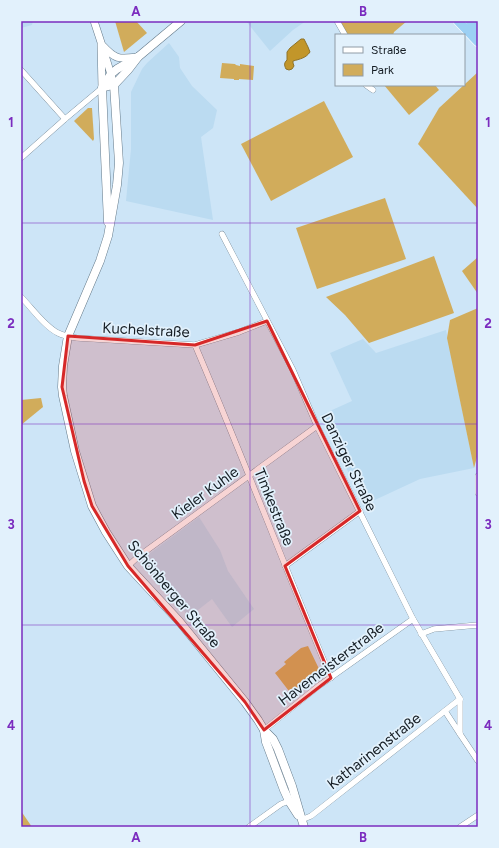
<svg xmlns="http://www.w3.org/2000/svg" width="499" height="848" font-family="Figtree,sans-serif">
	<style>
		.built { fill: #bbdbf1 }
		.green { fill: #d1ac5b }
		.water { fill: #c2962a; stroke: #8e7228 }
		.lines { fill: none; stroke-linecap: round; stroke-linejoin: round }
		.minor-casing { stroke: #647a8a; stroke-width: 6 }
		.tertiary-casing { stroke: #647a8a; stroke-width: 8 }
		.secondary-casing { stroke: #647a8a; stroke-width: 9 }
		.trunk-casing { stroke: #fff; stroke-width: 10 }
		.minor { stroke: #fff; stroke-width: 5.5 }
		.tertiary { stroke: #fff; stroke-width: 7 }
		.secondary { stroke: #fff; stroke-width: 8 }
		.trunk { stroke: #9cd0f4; stroke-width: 9 }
		.marked { fill: #d62828; fill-opacity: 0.2; stroke: #d62828; stroke-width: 3; stroke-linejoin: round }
		.grid { fill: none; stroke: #7b2cbf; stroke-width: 1; stroke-opacity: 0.55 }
		.labels { text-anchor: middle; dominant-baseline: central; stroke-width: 3.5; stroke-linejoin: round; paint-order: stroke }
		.street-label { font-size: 15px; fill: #151d24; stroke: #e2f1fc }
		.neatline { fill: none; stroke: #7b2cbf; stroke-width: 1.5 }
		.grid-label { font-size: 13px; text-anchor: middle; font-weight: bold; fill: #7b2cbf }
	</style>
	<rect width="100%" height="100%" fill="#cde5f7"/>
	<!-- built -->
	<g class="built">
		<polygon points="21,21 33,21 32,25 21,28"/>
		<polygon points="246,21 306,21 293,30 270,51"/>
		<polygon points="169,43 179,57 180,68 192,86 217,110 213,128 201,137 213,220 126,201 131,149 131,92 142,69 147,63"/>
		<polygon points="446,330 474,468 420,479 364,505 321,415 352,401 330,353 363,339 376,353"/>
		<polygon points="199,517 220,550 228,571 254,609 232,627 212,599 189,617 150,570 144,559 145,557"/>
	</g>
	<!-- green -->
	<g class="green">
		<polygon points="115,21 136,21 147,33 124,52"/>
		<polygon points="340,21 407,21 394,32 393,35 348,35"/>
		<polygon points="222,63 235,64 236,65 240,66 240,64 254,66 253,80 239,79 239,80 234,80 234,79 220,78"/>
		<polygon points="478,72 478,209 418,144 439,108"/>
		<polygon points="384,85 435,85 439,90 409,115"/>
		<polygon points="324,101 353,157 271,201 241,144"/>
		<polygon points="88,108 92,108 94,139 93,141 74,121"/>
		<polygon points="385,198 406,259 317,289 296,228"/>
		<polygon points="434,256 454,313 369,343 345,315 326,297"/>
		<polygon points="478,257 478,294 462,271"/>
		<polygon points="478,308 478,453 474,468 447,338 450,320"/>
		<polygon points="41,398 43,407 21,425 21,400"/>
		<polygon points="308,646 321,673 292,695 275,673 286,664 284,662 301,648"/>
		<polygon points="21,811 32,827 21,827"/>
	</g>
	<!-- water -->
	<path class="water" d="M301 39H304L308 47 310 52C306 58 300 59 293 61V63L294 66 292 69 289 70 286 69C284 65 284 63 287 60V52L290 48Z"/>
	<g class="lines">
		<!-- minor casing -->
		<g class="minor-casing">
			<g id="minor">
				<polyline points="337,21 345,35"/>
				<polyline points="21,70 65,119"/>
				<polyline points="366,85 373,90"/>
				<polyline points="21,158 65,119 102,88"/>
				<polyline points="222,234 293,370 317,426 413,619 460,699"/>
				<path d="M21 297C31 307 45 327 58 333 64 336 71 337 77 338L195 345 239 332 267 321"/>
				<path d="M195 345C242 455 285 567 331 678"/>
				<polyline points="478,476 478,493"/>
				<polyline points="128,566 139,556 317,426"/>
				<polyline points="285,566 360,511"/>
				<polyline points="421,634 434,629 478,625"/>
				<polyline points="460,699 460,734 478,761"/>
				<polyline points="445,711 460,734"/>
				<polyline points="264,730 320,685 413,619"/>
				<polyline points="301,820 311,816 460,699"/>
				<polyline points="249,827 281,804 289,801"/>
				<polyline points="460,827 478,815"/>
			</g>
		</g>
		<!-- tertiary casing -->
		<g class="tertiary-casing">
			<g id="tertiary">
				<path d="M94 21C101 42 108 64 114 85L102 88 101 44"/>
				<path d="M103 46C116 60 119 59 138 57"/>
			</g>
		</g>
		<!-- secondary casing -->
		<g class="secondary-casing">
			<g id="secondary">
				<polyline points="138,57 128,70 114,85 119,163 117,185 108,236 100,261 68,336 63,366 62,387 63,396 75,451 92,506 106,532 128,566 179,621 245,702 258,720 264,730 273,739 278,749 292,786 304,827"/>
				<polyline points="108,222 102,88 111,74 117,69 138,57 181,21"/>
				<polyline points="264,730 266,742 284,790 289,801 298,815"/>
			</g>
		</g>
		<!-- trunk casing -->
		<g class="trunk-casing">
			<g id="trunk">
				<polyline points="458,21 478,42"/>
				<polyline points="470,21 478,32"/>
			</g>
		</g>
		<!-- minor -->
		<use href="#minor" class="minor"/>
		<!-- tertiary -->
		<use href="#tertiary" class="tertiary"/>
		<!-- secondary -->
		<use href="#secondary" class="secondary"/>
		<!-- trunk -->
		<use href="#trunk" class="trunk"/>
	</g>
	<!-- marked area -->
	<path class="marked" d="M267 321 360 511 285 566 331 678 264 730 245 702 128 566 92 506 84 481 62 387 68 336 195 345Z"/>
	<!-- grid -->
	<path class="grid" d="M250 21V827M21 223H478M21 424H478M21 625H478"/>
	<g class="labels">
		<!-- street labels -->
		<g class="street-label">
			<text transform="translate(146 330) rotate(3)">Kuchelstraße</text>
			<text transform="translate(349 462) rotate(64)">Danziger Straße</text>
			<text transform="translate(205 493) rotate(-36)">Kieler Kuhle</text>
			<text transform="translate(274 507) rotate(68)">Timkestraße</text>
			<text transform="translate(174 594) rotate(50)">Schönberger Straße</text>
			<text transform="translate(331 664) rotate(-37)">Havemeisterstraße</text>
			<text transform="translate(374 751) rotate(-38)">Katharinenstraße</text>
		</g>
	</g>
	<!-- border -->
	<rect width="499" height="848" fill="none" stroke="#e2f1fc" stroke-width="44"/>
	<!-- legend -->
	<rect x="335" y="34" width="130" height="52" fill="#e2f1fc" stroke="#909ca6"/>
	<rect x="343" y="47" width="20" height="6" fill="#ffffff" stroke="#909ca6"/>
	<text x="371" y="54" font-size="12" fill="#151d24">Straße</text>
	<rect x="343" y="64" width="20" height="12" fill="#d1ac5b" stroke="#909ca6"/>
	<text x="371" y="74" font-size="12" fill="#151d24">Park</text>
	<rect x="22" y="22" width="455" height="804" class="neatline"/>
	<g class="grid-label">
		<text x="136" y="16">A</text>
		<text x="363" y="16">B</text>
		<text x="11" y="127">1</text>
		<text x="488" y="127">1</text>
		<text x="11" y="328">2</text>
		<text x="488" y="328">2</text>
		<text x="11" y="529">3</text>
		<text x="488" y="529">3</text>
		<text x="11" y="730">4</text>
		<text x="488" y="730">4</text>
		<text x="136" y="842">A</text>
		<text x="363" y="842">B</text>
	</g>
</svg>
